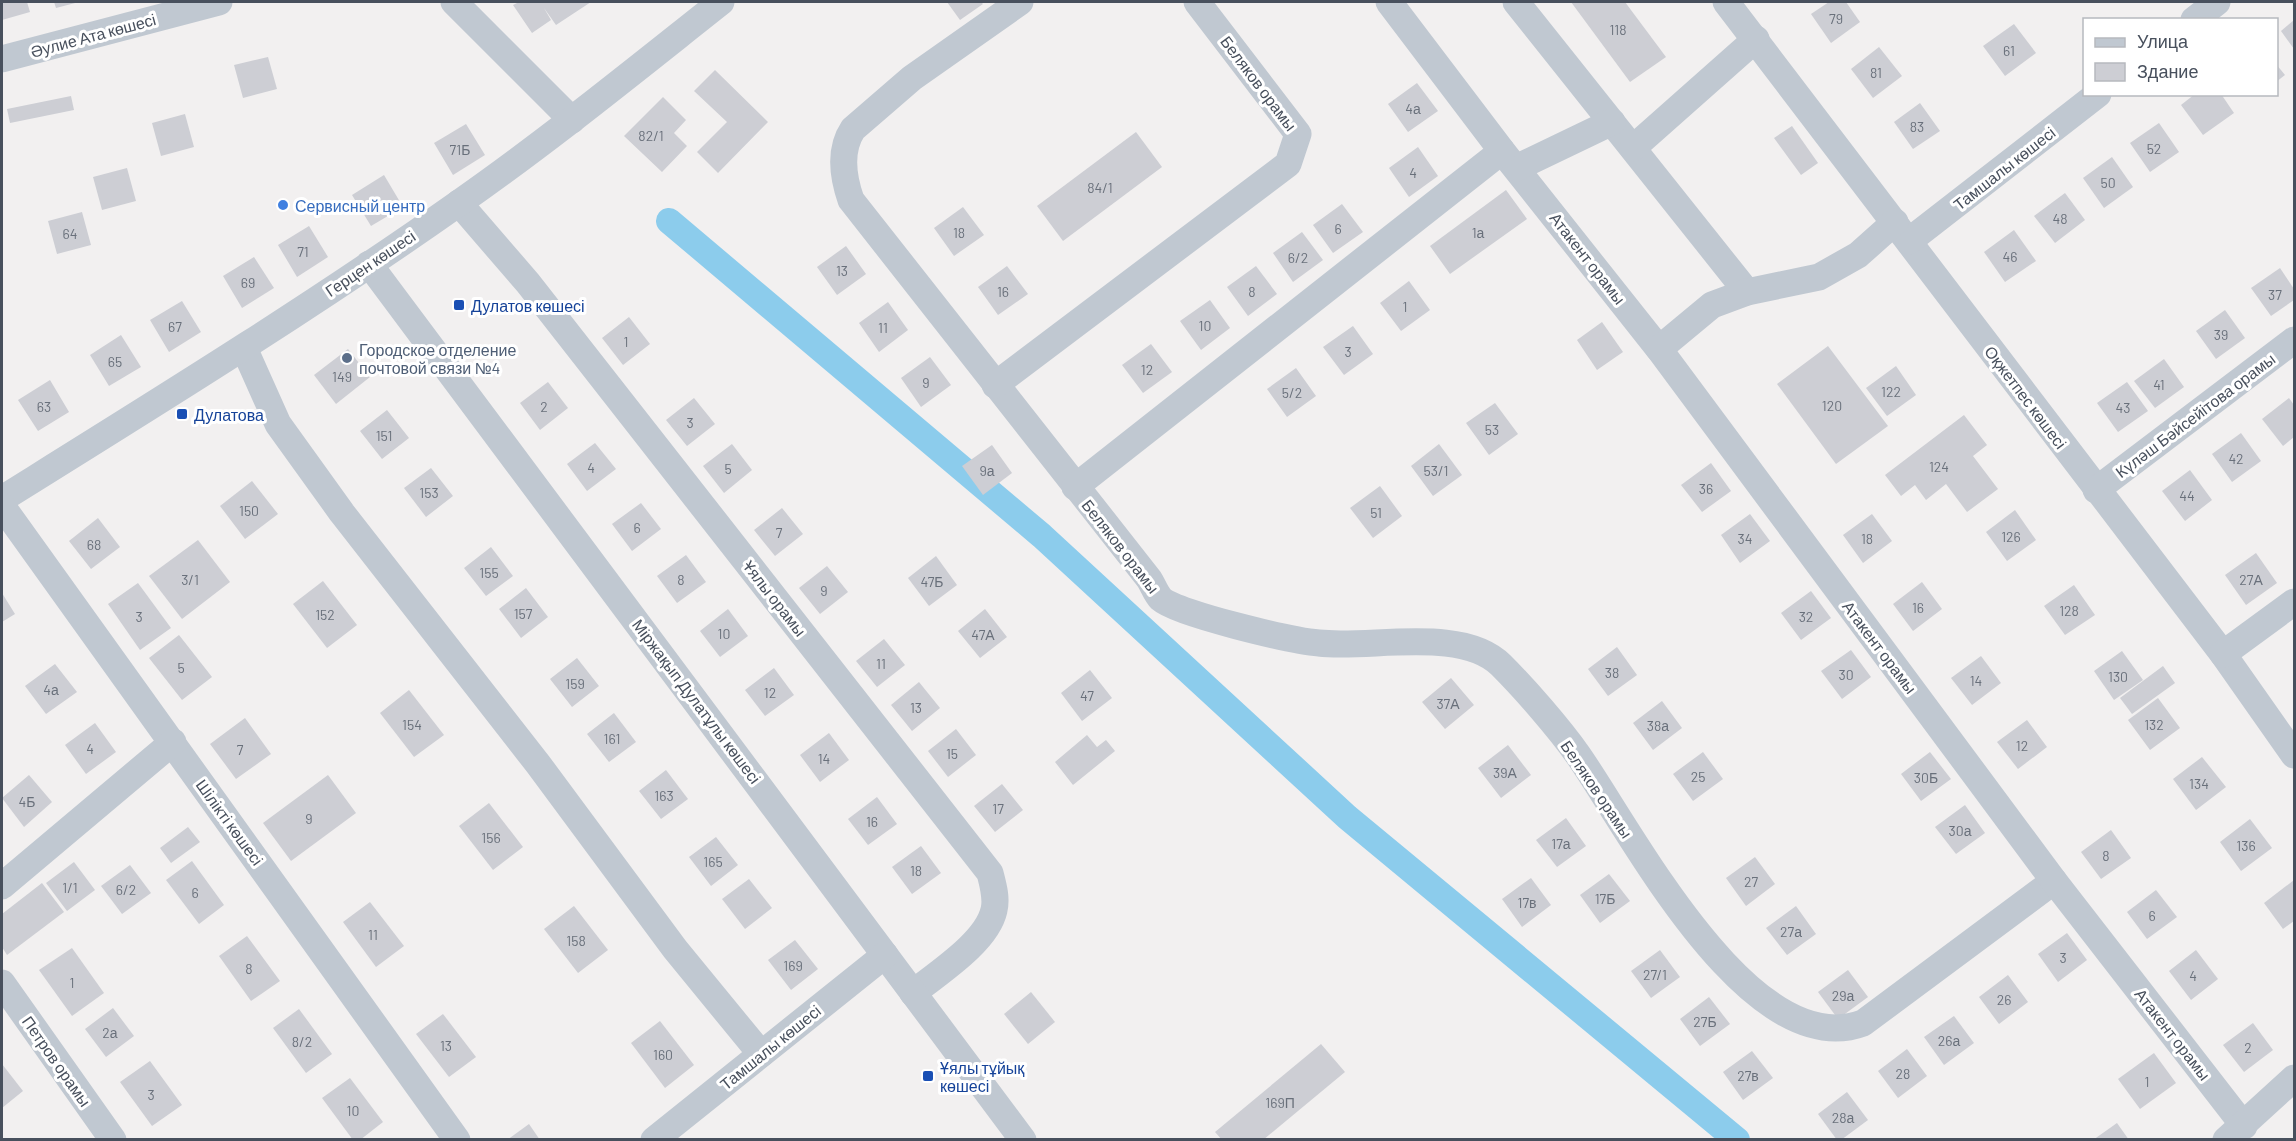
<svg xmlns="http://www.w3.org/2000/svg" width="2296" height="1141" font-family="Barlow,sans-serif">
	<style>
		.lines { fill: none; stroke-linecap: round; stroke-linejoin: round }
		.canal { stroke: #8cccec; stroke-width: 26 }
		.building { fill: #cdced4 }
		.minor { stroke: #c0c8d1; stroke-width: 27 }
		.shop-dot { fill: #3f7fe0; stroke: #fff; stroke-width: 2 }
		.transit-dot { fill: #1a4fb4; stroke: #fff; stroke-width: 2 }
		.service-dot { fill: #5c6f8a; stroke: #fff; stroke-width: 2 }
		.labels { text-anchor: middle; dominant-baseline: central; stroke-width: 6; stroke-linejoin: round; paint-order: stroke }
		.number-label { font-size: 14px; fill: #69707b }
		.street-label { font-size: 16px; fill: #48505d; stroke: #fff }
		.shop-label { font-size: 16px; fill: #366cbe; stroke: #fff; text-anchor: start }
		.transit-label { font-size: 16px; fill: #164399; stroke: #fff; text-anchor: start }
		.service-label { font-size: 16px; fill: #4e5e75; stroke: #fff; text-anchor: start }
	</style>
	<rect width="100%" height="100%" fill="#f2f0f0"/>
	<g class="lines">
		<!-- canal -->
		<polyline class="canal" points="669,221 1042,536 1347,817 1737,1140"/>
	</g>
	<!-- building -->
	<g class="building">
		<polygon points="2,2 27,2 30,12 2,20"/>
		<polygon points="54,2 79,2 56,8"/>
		<polygon points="519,2 591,2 556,25 544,8 551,20 532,33 513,5"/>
		<polygon points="947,2 981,2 983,4 960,20"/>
		<polygon points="1571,2 1625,2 1666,57 1630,82"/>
		<polygon points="1829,2 1846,2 1860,22 1831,43 1811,14"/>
		<polygon points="2294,20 2294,49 2281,31"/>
		<polygon points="2014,24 2036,53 2005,76 1983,46"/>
		<polygon points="1879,47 1902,76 1873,98 1851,69"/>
		<polygon points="268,57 277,89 243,98 234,65"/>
		<polygon points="2276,64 2285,75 2276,82"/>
		<polygon points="715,70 768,122 718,173 697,152 727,122 694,91"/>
		<polygon points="1417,83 1438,111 1408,132 1388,104"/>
		<polygon points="2195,94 2221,94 2234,113 2203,135 2181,105"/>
		<polygon points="71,96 74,110 10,123 7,109"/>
		<polygon points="663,97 686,120 674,133 687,146 662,172 624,136"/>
		<polygon points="1920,103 1940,131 1913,149 1894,122"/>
		<polygon points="185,114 194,147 161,156 152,123"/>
		<polygon points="2159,123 2179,152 2150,172 2130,143"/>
		<polygon points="466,124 485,155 453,175 434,143"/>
		<polygon points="1792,126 1818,163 1801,175 1774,138"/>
		<polygon points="1136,132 1162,167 1063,241 1037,206"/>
		<polygon points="1418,147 1438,176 1409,197 1389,168"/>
		<polygon points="2112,157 2133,187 2104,208 2083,178"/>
		<polygon points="127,168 136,201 102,210 93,177"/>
		<polygon points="384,175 403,207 371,226 352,195"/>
		<polygon points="1506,190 1527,219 1450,274 1430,246"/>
		<polygon points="2065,193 2085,220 2055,243 2034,216"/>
		<polygon points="1342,204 1363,232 1333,253 1313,225"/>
		<polygon points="963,207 984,235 954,256 934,228"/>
		<polygon points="82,212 91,245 57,254 48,221"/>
		<polygon points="309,226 328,257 297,277 278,245"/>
		<polygon points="2014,230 2036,261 2005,282 1984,252"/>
		<polygon points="1302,232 1323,260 1293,282 1273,253"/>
		<polygon points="846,246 866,274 837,295 817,267"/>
		<polygon points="254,257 274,288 242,308 223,276"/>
		<polygon points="1007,266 1028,294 998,315 978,287"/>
		<polygon points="1256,266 1277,294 1248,316 1227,287"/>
		<polygon points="2280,268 2294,289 2294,300 2271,316 2251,288"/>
		<polygon points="1409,281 1430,310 1401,331 1380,303"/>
		<polygon points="1210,300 1230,328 1201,350 1180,321"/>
		<polygon points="182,301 201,332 169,352 150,320"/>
		<polygon points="888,302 908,330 879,352 859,323"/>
		<polygon points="2225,310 2245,338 2216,359 2196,331"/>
		<polygon points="629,317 650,344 623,365 602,338"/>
		<polygon points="1602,322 1623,352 1597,370 1577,340"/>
		<polygon points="1353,326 1373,354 1344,375 1323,347"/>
		<polygon points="121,335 141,367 109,386 90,355"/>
		<polygon points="1151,344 1172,372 1143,393 1122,365"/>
		<polygon points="1828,346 1888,426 1836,464 1777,384"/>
		<polygon points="348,349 370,377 336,404 314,375"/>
		<polygon points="930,357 951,385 921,407 901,378"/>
		<polygon points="2164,359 2184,387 2155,408 2134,381"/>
		<polygon points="1896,366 1916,395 1887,416 1866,388"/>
		<polygon points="1296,368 1316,396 1287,417 1267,389"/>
		<polygon points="50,380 69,412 38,431 18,400"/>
		<polygon points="548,382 568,408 540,430 520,403"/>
		<polygon points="2127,382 2148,411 2118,432 2097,403"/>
		<polygon points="694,398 715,424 687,446 666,420"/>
		<polygon points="2289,398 2294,405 2294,437 2283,446 2262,419"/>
		<polygon points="1495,403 1518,434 1489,455 1466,423"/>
		<polygon points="387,410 409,438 382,459 360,431"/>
		<polygon points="1964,415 1987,445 1973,456 1998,489 1967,512 1946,484 1926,500 1915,485 1901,496 1885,475"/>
		<polygon points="2241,433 2261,461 2232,482 2212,454"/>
		<polygon points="595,443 616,469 587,491 567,464"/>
		<polygon points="732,444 752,470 724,493 703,466"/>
		<polygon points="1439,444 1462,475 1433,496 1411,466"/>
		<polygon points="992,445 1012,473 983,495 962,466"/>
		<polygon points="1711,463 1731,491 1702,512 1681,485"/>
		<polygon points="431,468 453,496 426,517 404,488"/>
		<polygon points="2190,470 2212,500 2185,521 2162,491"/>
		<polygon points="252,481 278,514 245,539 220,506"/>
		<polygon points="1380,486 1402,516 1373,538 1350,508"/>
		<polygon points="641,503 661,529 632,551 612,524"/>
		<polygon points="782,508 803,534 775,556 754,530"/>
		<polygon points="2015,510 2036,540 2007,561 1986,532"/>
		<polygon points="1750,514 1770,541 1740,563 1721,535"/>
		<polygon points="1872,514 1892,541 1863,563 1843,535"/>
		<polygon points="98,518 120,547 91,569 69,541"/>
		<polygon points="198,540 230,582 182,619 149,576"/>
		<polygon points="491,547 513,576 486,596 464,568"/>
		<polygon points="2256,553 2277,583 2246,605 2225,575"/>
		<polygon points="686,555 706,582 677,603 657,576"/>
		<polygon points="936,556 957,585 929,606 908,578"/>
		<polygon points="827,566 848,592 820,614 799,588"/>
		<polygon points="323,581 357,625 327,648 293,604"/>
		<polygon points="1922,582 1942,609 1913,631 1893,604"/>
		<polygon points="138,583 171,628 140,650 108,604"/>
		<polygon points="2074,585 2095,615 2065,635 2044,606"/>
		<polygon points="526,588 548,617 521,638 499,609"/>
		<polygon points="1811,591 1831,618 1801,640 1781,613"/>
		<polygon points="2,593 15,614 2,622"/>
		<polygon points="728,609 748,636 720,657 700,631"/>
		<polygon points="985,609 1007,637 980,658 958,631"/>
		<polygon points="179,635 212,677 182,700 149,658"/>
		<polygon points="884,639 905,665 877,687 856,661"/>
		<polygon points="1617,647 1637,675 1608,696 1588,669"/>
		<polygon points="1851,650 1871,677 1842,699 1821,671"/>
		<polygon points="2122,651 2143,680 2114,700 2094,671"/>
		<polygon points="1981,656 2001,683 1972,705 1951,678"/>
		<polygon points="577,658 599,686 572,707 550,679"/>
		<polygon points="55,664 77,692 46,714 25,686"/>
		<polygon points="2163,666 2175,683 2132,714 2120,698"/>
		<polygon points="774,668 794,695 765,716 745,690"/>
		<polygon points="1090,670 1112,698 1082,721 1061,693"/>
		<polygon points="1451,678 1474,705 1445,729 1422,702"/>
		<polygon points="919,682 940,708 912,731 891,705"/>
		<polygon points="409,690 444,735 414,757 380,713"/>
		<polygon points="2158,698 2180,728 2150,750 2128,720"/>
		<polygon points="1662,701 1682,728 1653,750 1633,723"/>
		<polygon points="614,713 636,742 609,762 587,734"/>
		<polygon points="245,718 271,754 236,779 210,744"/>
		<polygon points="2027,720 2047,747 2018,769 1997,742"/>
		<polygon points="95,723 116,752 86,774 65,745"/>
		<polygon points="956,729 976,755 948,777 928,751"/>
		<polygon points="829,733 849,760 820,782 800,755"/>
		<polygon points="1087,735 1097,747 1106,740 1115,751 1073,785 1055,762"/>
		<polygon points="1508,745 1531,775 1501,798 1478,768"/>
		<polygon points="1703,752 1723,779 1693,801 1673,774"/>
		<polygon points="1930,752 1951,779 1921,801 1901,774"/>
		<polygon points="2202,757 2226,787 2196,810 2173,779"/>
		<polygon points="666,770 688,799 661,819 639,791"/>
		<polygon points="29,775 52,802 24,827 2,798"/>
		<polygon points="328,775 356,813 291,861 263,823"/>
		<polygon points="1002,784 1023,810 995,832 974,806"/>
		<polygon points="877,797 897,824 868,845 848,819"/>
		<polygon points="489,803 523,847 493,870 459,826"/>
		<polygon points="1965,805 1985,833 1956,854 1935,827"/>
		<polygon points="1566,818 1586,846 1557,867 1536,840"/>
		<polygon points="2250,819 2272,848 2241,871 2220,842"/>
		<polygon points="188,827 200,842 171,863 160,848"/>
		<polygon points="2111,830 2131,858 2101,879 2081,852"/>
		<polygon points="716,837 738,865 711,886 689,857"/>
		<polygon points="921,846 941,873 912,894 892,867"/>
		<polygon points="1755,857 1775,884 1746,906 1726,878"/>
		<polygon points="192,861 224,905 199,924 166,880"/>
		<polygon points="74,862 95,890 67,911 46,883"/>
		<polygon points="130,865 151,893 122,914 101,886"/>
		<polygon points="1609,874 1630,901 1600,923 1580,895"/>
		<polygon points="1531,878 1551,905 1522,927 1502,899"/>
		<polygon points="749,879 772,908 745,929 722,899"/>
		<polygon points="2294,880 2294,921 2283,929 2264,903"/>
		<polygon points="42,883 64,912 7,955 2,947 2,914"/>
		<polygon points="2156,890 2177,917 2147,939 2127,912"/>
		<polygon points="370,902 404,946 376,967 343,922"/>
		<polygon points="574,906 608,950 578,973 544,929"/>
		<polygon points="1796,906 1816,934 1787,955 1766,928"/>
		<polygon points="2067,933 2087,960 2058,982 2038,954"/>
		<polygon points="247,936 280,981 251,1001 219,956"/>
		<polygon points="795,940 818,969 791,990 768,960"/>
		<polygon points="72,948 104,993 72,1016 39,970"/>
		<polygon points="1660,950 1680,977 1651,998 1631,971"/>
		<polygon points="2196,950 2218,979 2191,1000 2169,971"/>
		<polygon points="1848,970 1868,997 1838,1019 1818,992"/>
		<polygon points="2008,975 2028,1002 1999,1024 1979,997"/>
		<polygon points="1031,992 1055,1022 1028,1044 1004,1014"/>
		<polygon points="1709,997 1730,1024 1700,1046 1680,1019"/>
		<polygon points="113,1008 134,1036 106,1057 85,1029"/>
		<polygon points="299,1009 332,1054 306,1073 273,1028"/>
		<polygon points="443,1014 476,1057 449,1077 416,1034"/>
		<polygon points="1954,1016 1974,1043 1944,1065 1924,1037"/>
		<polygon points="660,1021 694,1065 665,1088 631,1043"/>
		<polygon points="2253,1023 2273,1050 2244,1072 2223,1045"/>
		<polygon points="1321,1044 1345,1072 1263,1140 1222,1140 1215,1132"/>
		<polygon points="1907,1049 1927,1076 1898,1098 1878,1071"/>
		<polygon points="1752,1051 1773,1078 1743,1100 1723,1072"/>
		<polygon points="2154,1053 2176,1083 2140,1109 2118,1079"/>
		<polygon points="150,1061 182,1105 152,1126 120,1082"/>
		<polygon points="2,1064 23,1091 2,1108"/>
		<polygon points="350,1078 383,1122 360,1140 353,1140 322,1098"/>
		<polygon points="1847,1092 1868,1120 1841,1140 1837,1140 1818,1114"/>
		<polygon points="2117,1123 2129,1140 2093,1140"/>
		<polygon points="529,1124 540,1140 507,1140"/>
	</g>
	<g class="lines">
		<!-- minor -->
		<g class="minor">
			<polyline points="454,2 572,120"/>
			<path d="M1020 2 912 78 853 129C839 150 843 177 851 200L1149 579C1153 585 1156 594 1161 599 1178 614 1293 641 1319 643 1370 649 1462 626 1501 665 1525 689 1559 728 1578 755 1630 829 1750 1065 1863 1023L2054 881"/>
			<polyline points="1389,2 1502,151 1659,349 2054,881 2244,1126"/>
			<polyline points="1516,2 1747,292"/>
			<polyline points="1726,2 2223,654 2294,755"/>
			<polyline points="2194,20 2217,2"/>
			<polyline points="2,59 219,2"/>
			<polyline points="1633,148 1756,39"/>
			<polyline points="1516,168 1612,122"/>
			<path d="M459 203 528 283 990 873C993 885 997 898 994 910 987 942 938 973 913 993"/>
			<polyline points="1909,241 2098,94"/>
			<polyline points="369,264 1023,1140"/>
			<polyline points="244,348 278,424 342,513 538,764 675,949 761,1054"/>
			<polyline points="1659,349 1712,305 1747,292 1819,277 1858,255 1895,222"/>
			<polyline points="995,385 1288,164 1298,134 1197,2"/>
			<polyline points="1075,487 1502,151"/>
			<polyline points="2096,490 2294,340"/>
			<path d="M2 499C156 403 310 308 459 203 549 140 635 70 721 2"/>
			<polyline points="2,506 457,1140"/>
			<polyline points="2223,654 2294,602"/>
			<polyline points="2,886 173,742"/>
			<polyline points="2,983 113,1140"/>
			<polyline points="654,1140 885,955"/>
			<polyline points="2226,1140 2294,1078"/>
		</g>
	</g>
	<!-- markers -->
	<circle class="shop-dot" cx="283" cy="205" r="6"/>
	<g class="transit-dot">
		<rect x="453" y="299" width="12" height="12" rx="3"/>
		<rect x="176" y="408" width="12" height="12" rx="3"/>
		<rect x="922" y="1070" width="12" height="12" rx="3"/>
	</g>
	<circle class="service-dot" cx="347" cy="358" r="6"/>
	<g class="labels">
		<!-- number labels -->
		<g class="number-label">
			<text x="1836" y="18">79</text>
			<text x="1618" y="29">118</text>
			<text x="2009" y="50">61</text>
			<text x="1876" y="72">81</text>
			<text x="1413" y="108">4а</text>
			<text x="1917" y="126">83</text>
			<text x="651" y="135">82/1</text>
			<text x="2154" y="148">52</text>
			<text x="460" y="149">71Б</text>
			<text x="1413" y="172">4</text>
			<text x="2108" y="182">50</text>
			<text x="1100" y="187">84/1</text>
			<text x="2060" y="218">48</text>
			<text x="1338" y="228">6</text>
			<text x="959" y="232">18</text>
			<text x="1478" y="232">1а</text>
			<text x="70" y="233">64</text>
			<text x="303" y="251">71</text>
			<text x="2010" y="256">46</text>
			<text x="1298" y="257">6/2</text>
			<text x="842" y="270">13</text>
			<text x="248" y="282">69</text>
			<text x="1003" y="291">16</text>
			<text x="1252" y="291">8</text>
			<text x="2275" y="294">37</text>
			<text x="1405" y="306">1</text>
			<text x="1205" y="325">10</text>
			<text x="175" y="326">67</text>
			<text x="883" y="327">11</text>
			<text x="2221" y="334">39</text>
			<text x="626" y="341">1</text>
			<text x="1348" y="351">3</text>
			<text x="115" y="361">65</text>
			<text x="1147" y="369">12</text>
			<text x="342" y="376">149</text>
			<text x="926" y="382">9</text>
			<text x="2159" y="384">41</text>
			<text x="1891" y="391">122</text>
			<text x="1292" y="392">5/2</text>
			<text x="1832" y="405">120</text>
			<text x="44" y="406">63</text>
			<text x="544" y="406">2</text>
			<text x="2123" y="407">43</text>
			<text x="690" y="422">3</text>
			<text x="1492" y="429">53</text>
			<text x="384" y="435">151</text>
			<text x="2236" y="458">42</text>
			<text x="1939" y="466">124</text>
			<text x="591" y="467">4</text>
			<text x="728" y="468">5</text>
			<text x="987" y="470">9а</text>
			<text x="1436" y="470">53/1</text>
			<text x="1706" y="488">36</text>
			<text x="429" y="492">153</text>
			<text x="2187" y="495">44</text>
			<text x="249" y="510">150</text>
			<text x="1376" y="512">51</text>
			<text x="637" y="527">6</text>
			<text x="779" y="532">7</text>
			<text x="2011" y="536">126</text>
			<text x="1745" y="538">34</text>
			<text x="1867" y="538">18</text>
			<text x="94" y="544">68</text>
			<text x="489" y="572">155</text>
			<text x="190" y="579">3/1</text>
			<text x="681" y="579">8</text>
			<text x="2251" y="579">27А</text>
			<text x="932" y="581">47Б</text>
			<text x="824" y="590">9</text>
			<text x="1918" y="607">16</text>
			<text x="2069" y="610">128</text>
			<text x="523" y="613">157</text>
			<text x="325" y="614">152</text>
			<text x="139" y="616">3</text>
			<text x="1806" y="616">32</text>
			<text x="724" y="633">10</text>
			<text x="983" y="634">47А</text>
			<text x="881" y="663">11</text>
			<text x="181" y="667">5</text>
			<text x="1612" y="672">38</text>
			<text x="1846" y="674">30</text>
			<text x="2118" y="676">130</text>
			<text x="1976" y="680">14</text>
			<text x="575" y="683">159</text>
			<text x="51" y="689">4а</text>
			<text x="770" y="692">12</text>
			<text x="1087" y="695">47</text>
			<text x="1448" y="703">37А</text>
			<text x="916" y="707">13</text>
			<text x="412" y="724">154</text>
			<text x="2154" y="724">132</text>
			<text x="1658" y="725">38а</text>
			<text x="612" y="738">161</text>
			<text x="2022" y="745">12</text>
			<text x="90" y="748">4</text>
			<text x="240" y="749">7</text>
			<text x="952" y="753">15</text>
			<text x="824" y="758">14</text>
			<text x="1505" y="772">39А</text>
			<text x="1698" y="776">25</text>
			<text x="1926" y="777">30Б</text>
			<text x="2199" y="783">134</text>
			<text x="664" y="795">163</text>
			<text x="27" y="801">4Б</text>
			<text x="998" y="808">17</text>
			<text x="309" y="818">9</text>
			<text x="872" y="821">16</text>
			<text x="1960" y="830">30а</text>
			<text x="491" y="837">156</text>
			<text x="1561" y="843">17а</text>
			<text x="2246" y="845">136</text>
			<text x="2106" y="855">8</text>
			<text x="713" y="861">165</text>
			<text x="916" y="870">18</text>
			<text x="1751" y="881">27</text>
			<text x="70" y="887">1/1</text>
			<text x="126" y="889">6/2</text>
			<text x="195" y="892">6</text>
			<text x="1605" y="898">17Б</text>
			<text x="1527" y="902">17в</text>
			<text x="2152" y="915">6</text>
			<text x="1791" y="931">27а</text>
			<text x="373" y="934">11</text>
			<text x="576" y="940">158</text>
			<text x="2063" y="957">3</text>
			<text x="793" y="965">169</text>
			<text x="249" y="968">8</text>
			<text x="1655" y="974">27/1</text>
			<text x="2193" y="975">4</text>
			<text x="72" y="982">1</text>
			<text x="1843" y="995">29а</text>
			<text x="2004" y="999">26</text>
			<text x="1705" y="1021">27Б</text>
			<text x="110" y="1032">2а</text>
			<text x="1949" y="1040">26а</text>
			<text x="302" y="1041">8/2</text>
			<text x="446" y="1045">13</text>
			<text x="2248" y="1047">2</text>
			<text x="663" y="1054">160</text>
			<text x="1903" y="1073">28</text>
			<text x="1748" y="1075">27в</text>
			<text x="2147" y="1081">1</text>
			<text x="151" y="1094">3</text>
			<text x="1280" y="1102">169П</text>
			<text x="353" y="1110">10</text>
			<text x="1843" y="1117">28а</text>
		</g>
		<!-- street labels -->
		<g class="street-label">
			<text transform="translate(93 35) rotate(-15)">Әулие Ата көшесі</text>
			<text transform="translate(1259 83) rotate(53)">Беляков орамы</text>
			<text transform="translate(2004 168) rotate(-38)">Тамшалы көшесі</text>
			<text transform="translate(1588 258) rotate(52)">Атакент орамы</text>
			<text transform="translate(370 263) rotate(-34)">Герцен көшесі</text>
			<text transform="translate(2026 397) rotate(53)">Оқжетпес көшесі</text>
			<text transform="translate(2195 415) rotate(-37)">Күләш Бәйсейітова орамы</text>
			<text transform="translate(1121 546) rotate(52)">Беляков орамы</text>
			<text transform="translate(775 598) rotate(52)">Ұялы орамы</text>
			<text transform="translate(1880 647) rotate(53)">Атакент орамы</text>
			<text transform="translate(697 701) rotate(53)">Міржақып Дулатұлы көшесі</text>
			<text transform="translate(1597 789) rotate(56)">Беляков орамы</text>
			<text transform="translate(230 822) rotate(54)">Шілікті көшесі</text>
			<text transform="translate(2173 1034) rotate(52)">Атакент орамы</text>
			<text transform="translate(770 1047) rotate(-39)">Тамшалы көшесі</text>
			<text transform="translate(57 1061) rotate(55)">Петров орамы</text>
		</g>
		<!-- shop labels -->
		<g class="shop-label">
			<text x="295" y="205">Сервисный центр</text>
		</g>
		<!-- transit labels -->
		<g class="transit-label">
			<text x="471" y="305">Дулатов көшесі</text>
			<text x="194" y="414">Дулатова</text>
			<text x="940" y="1067">Ұялы тұйық<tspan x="940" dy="18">көшесі</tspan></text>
		</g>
		<!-- service labels -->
		<g class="service-label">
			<text x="359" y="349">Городское отделение<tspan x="359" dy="18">почтовой связи №4</tspan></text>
		</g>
	</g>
	<!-- border -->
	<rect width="2296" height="1141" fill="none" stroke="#48505d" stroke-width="6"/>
	<!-- legend -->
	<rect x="2083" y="18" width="195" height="78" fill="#ffffff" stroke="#b6b9be" stroke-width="1.5"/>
	<rect x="2095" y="38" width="30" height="9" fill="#c0c8d1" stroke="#b6b9be" stroke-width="1.5"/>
	<text x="2137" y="48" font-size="18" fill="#48505d">Улица</text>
	<rect x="2095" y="63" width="30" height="18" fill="#cdced4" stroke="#b6b9be" stroke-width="1.5"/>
	<text x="2137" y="78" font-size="18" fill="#48505d">Здание</text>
</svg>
